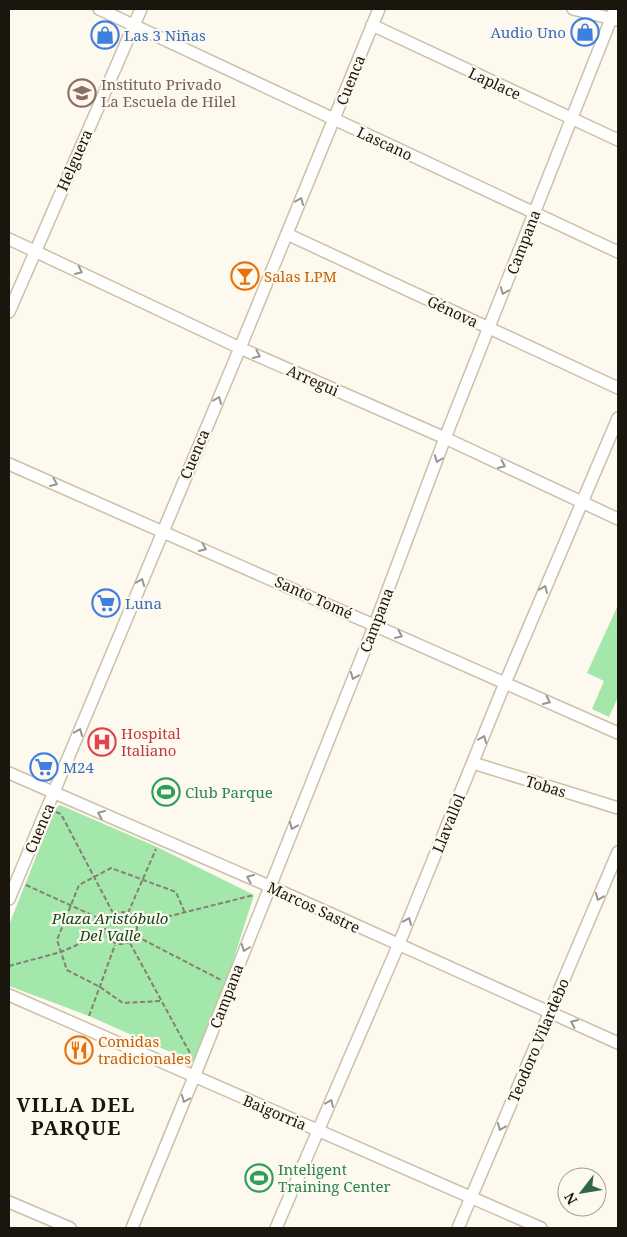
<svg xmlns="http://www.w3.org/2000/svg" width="627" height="1237" font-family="'Noto Serif',serif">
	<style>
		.park { fill: #a3e7aa }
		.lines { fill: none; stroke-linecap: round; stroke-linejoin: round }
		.minor-casing { stroke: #cbc0a8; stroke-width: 14 }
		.path { stroke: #858077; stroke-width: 2; stroke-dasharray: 5 2.5; stroke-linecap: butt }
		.minor { stroke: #fff; stroke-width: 11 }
		.oneway { stroke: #989692 }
		.labels { text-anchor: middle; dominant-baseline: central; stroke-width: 4.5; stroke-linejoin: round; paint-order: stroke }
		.shop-label { font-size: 15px; fill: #366cbe; stroke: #fef9ef; text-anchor: start }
		.street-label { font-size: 15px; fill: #1a160d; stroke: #fef9ef }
		.education-label { font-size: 15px; fill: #785e54; stroke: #fef9ef; text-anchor: start }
		.food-label { font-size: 15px; fill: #c56008; stroke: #fef9ef; text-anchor: start }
		.health-label { font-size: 15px; fill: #be3a42; stroke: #fef9ef; text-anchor: start }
		.leisure-label { font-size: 15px; fill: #27864d; stroke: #fef9ef; text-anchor: start }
		.park-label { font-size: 15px; font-style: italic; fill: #12481d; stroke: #fef9ef }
		.district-label { font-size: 20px; font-weight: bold; letter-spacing: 1px; fill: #1a160d; stroke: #fef9ef }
	</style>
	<rect width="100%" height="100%" fill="#fef9ef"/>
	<!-- park -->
	<g class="park">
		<polygon points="618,605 618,697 609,717 592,709 604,681 587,673"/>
		<polygon points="60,805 157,847 254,895 226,983 195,1063 89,1016 9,986 9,925 55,809"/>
	</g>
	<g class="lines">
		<!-- minor casing -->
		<g class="minor-casing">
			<g id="minor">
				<polyline points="99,9 618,252"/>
				<polyline points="573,9 617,20"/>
				<polyline points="372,25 618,140"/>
				<polyline points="287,234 618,388"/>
				<polyline points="9,239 240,348 445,438 618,519"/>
				<polyline points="9,312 141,9"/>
				<polyline points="9,464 618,733"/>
				<polyline points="473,763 618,808"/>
				<polyline points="9,773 269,886 618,1043"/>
				<polyline points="9,899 240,348 379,9"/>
				<polyline points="9,995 541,1228"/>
				<polyline points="9,1202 70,1228"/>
				<polyline points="132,1228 194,1077 375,624 445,438 615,9"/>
				<polyline points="276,1228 398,946 505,683 618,418"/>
				<polyline points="458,1228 618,852"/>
			</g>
		</g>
		<!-- path -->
		<g class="path">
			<polyline points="56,812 61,814 113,913"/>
			<polyline points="26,885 105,921"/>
			<circle cx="121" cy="928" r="16"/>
			<polyline points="128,913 156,849"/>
			<polyline points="138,924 254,895"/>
			<polyline points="136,936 221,980"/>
			<polyline points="130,943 191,1055"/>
			<polyline points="9,966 61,952 104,933"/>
			<polyline points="160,1001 123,1003 100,987 67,970 57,940 79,885 111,868 176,892 185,913"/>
			<polyline points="89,1016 115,945"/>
		</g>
		<!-- minor -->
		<use href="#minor" class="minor"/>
	</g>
	<!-- one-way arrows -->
	<defs><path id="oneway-chevron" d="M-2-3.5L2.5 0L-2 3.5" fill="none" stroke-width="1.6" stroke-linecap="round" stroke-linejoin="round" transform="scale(1.25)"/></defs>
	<g class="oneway">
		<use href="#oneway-chevron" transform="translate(300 201) rotate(-68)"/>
		<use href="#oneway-chevron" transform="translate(79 271) rotate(25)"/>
		<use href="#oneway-chevron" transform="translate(504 291) rotate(111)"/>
		<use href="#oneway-chevron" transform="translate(257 355) rotate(24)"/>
		<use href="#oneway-chevron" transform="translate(218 400) rotate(-67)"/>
		<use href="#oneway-chevron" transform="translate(438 459) rotate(111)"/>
		<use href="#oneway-chevron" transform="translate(502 465) rotate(25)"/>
		<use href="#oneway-chevron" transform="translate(54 483) rotate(23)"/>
		<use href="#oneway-chevron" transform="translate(203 548) rotate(24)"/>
		<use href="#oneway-chevron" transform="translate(141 582) rotate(-68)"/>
		<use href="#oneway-chevron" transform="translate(544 589) rotate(-67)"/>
		<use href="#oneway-chevron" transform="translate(399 635) rotate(24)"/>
		<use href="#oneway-chevron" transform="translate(354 676) rotate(112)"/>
		<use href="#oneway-chevron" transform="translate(547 701) rotate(24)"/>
		<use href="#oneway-chevron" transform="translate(79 732) rotate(-68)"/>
		<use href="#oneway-chevron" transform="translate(483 739) rotate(-68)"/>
		<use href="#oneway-chevron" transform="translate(101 814) rotate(-157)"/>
		<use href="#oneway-chevron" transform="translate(293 826) rotate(112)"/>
		<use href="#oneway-chevron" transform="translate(250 878) rotate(-157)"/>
		<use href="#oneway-chevron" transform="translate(599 897) rotate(113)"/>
		<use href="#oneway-chevron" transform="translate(408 921) rotate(-68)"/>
		<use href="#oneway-chevron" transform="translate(245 948) rotate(111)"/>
		<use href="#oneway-chevron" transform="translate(574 1023) rotate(-156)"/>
		<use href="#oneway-chevron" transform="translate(185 1099) rotate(113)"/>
		<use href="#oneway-chevron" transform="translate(330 1103) rotate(-67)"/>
		<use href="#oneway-chevron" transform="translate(501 1127) rotate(113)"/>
	</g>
	<!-- icons -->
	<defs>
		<g id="shop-ring" transform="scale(1.4375)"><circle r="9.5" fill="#fef9ef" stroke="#3f7fe0" stroke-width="1.5"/><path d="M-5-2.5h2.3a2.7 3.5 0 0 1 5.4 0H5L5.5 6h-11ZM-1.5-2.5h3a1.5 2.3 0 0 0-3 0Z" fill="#3f7fe0"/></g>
		<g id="school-ring" transform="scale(1.4375)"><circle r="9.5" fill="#fef9ef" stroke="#8d6e63" stroke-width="1.5"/><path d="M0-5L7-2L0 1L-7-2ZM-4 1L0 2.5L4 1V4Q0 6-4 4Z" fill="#8d6e63"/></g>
		<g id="bar-ring" transform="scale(1.4375)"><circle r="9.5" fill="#fef9ef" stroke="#e8710a" stroke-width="1.5"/><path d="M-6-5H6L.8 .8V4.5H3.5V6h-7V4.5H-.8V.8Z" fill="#e8710a"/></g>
		<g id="supermarket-ring" transform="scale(1.4375)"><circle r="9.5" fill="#fef9ef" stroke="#3f7fe0" stroke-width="1.5"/><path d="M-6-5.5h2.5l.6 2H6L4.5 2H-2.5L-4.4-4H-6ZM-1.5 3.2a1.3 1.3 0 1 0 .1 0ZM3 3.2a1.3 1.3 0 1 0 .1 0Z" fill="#3f7fe0"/></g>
		<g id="hospital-ring" transform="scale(1.4375)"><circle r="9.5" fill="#fef9ef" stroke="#e0444e" stroke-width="1.5"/><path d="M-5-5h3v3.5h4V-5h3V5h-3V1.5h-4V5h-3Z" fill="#e0444e"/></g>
		<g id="stadium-ring" transform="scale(1.4375)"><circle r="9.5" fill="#fef9ef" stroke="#2e9e5b" stroke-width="1.5"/><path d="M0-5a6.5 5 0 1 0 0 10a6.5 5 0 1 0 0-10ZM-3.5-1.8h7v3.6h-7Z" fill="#2e9e5b"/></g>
		<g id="restaurant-ring" transform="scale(1.4375)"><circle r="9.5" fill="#fef9ef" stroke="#e8710a" stroke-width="1.5"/><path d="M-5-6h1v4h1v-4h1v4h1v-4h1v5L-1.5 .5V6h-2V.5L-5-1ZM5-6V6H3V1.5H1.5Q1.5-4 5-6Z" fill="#e8710a"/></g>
	</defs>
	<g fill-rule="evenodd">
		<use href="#shop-ring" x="585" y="32"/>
		<use href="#shop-ring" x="105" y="35"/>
		<use href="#school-ring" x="82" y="93"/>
		<use href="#bar-ring" x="245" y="276"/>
		<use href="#supermarket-ring" x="106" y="603"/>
		<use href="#hospital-ring" x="102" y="742"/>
		<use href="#supermarket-ring" x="44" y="767"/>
		<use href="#stadium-ring" x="166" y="792"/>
		<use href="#restaurant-ring" x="79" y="1050"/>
		<use href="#stadium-ring" x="259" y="1178"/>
	</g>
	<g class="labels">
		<!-- shop labels -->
		<g class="shop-label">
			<text x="566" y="32" text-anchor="end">Audio Uno</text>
			<text x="124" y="35">Las 3 Niñas</text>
			<text x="125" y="603">Luna</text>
			<text x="63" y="767">M24</text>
		</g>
		<!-- street labels -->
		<g class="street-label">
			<text transform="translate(350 80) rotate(-68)">Cuenca</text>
			<text transform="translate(495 83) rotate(25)">Laplace</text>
			<text transform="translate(385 143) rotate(25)">Lascano</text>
			<text transform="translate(74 160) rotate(-66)">Helguera</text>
			<text transform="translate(523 242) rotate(-69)">Campana</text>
			<text transform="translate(453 311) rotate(25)">Génova</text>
			<text transform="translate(313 380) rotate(24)">Arregui</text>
			<text transform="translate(194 454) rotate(-67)">Cuenca</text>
			<text transform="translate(314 597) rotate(24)">Santo Tomé</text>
			<text transform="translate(376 620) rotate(-69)">Campana</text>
			<text transform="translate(546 786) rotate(17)">Tobas</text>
			<text transform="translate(448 823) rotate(-68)">Llavallol</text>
			<text transform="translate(39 828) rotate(-67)">Cuenca</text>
			<text transform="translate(314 907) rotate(25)">Marcos Sastre</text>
			<text transform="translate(226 996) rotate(-69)">Campana</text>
			<text transform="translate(538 1040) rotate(-67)">Teodoro Vilardebo</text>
			<text transform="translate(275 1112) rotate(23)">Baigorria</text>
		</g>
		<!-- education labels -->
		<g class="education-label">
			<text x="101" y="84">Instituto Privado<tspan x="101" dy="17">La Escuela de Hilel</tspan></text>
		</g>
		<!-- food labels -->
		<g class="food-label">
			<text x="264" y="276">Salas LPM</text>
			<text x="98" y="1041">Comidas<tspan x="98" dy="17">tradicionales</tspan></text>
		</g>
		<!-- health labels -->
		<g class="health-label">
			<text x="121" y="733">Hospital<tspan x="121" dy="17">Italiano</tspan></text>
		</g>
		<!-- leisure labels -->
		<g class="leisure-label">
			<text x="185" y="792">Club Parque</text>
			<text x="278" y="1169">Inteligent<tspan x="278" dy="17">Training Center</tspan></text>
		</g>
		<!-- park labels -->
		<g class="park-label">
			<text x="110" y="918">Plaza Aristóbulo<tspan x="110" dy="17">Del Valle</tspan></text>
		</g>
		<!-- district labels -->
		<g class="district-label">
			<text x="76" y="1104">VILLA DEL<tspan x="76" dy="23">PARQUE</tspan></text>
		</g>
	</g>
	<!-- border -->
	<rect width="627" height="1237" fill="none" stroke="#1a160d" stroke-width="20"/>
	<!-- north arrow -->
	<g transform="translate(582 1192) rotate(239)"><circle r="24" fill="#fef9ef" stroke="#a39e95"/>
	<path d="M0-4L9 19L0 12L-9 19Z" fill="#31664c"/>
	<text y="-8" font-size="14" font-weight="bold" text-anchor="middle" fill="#1a160d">N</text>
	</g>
</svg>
